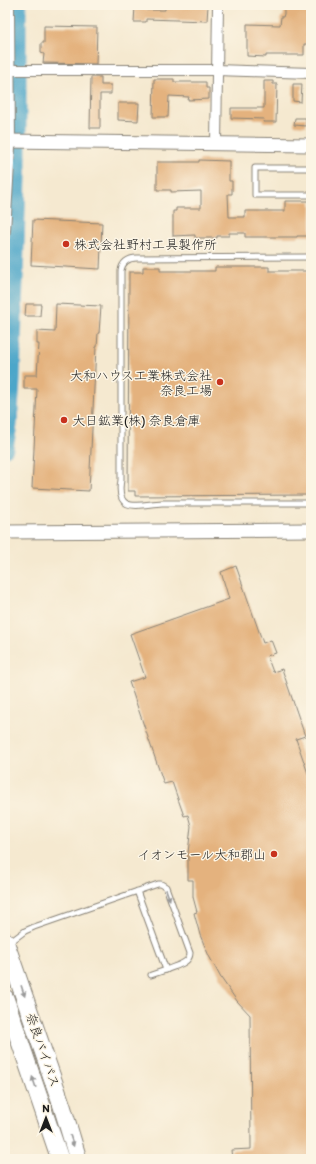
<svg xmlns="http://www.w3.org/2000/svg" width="316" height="1164" font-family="Itim,'Klee One',sans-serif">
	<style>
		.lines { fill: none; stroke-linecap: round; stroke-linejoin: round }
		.river { stroke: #4ba6c9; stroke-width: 17 }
		.building { fill: #e4b27e }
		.service-casing { stroke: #888276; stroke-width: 7 }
		.minor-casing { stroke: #888276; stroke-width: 12 }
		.tertiary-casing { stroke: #888276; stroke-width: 15 }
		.trunk-casing { stroke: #888276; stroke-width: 19 }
		.service { stroke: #fff; stroke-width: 5 }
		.minor { stroke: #fff; stroke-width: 10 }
		.tertiary { stroke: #fff; stroke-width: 13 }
		.trunk { stroke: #fff; stroke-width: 17 }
		.oneway { fill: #999 }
		.poi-dot { fill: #c8321e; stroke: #fcf5e5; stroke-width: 1.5 }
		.labels { text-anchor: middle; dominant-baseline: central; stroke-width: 3; stroke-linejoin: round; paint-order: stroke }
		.poi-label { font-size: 13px; fill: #1c1c1c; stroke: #fcf5e5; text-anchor: start }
		.street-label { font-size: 13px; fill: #1c1c1c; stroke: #fcf5e5 }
	</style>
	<rect width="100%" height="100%" fill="#fcf5e5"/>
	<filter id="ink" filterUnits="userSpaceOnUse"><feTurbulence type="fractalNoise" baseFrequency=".025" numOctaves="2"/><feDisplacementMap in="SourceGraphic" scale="8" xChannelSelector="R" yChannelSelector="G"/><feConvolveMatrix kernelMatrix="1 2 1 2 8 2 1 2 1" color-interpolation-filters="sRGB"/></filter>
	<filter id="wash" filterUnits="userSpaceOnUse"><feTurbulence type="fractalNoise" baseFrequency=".012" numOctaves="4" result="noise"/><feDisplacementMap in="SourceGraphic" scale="16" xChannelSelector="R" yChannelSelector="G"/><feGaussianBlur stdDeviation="0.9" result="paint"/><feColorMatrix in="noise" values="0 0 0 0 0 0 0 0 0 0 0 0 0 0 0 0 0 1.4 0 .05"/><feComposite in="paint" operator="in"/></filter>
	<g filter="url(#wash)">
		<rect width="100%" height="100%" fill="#f5e9d0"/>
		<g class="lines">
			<!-- river -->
			<polyline class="river" points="5,448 9,425 12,381 18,179 18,5"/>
		</g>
		<g id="blocks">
			<!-- building -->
			<g class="building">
				<polygon points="165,5 208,5 207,21 146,19 146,22 134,22 135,6 146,6 146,10 165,10"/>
				<polygon points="284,5 311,5 311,44 304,44 304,55 266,55 266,57 247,56 247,24 280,25 281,17 283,17 284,14"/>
				<polygon points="44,26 97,27 96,64 43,63 44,54 41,53 41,43 44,43"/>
				<polygon points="91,77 101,77 101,85 111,85 111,94 100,94 100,128 90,128"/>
				<polygon points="154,79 174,79 174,82 206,82 206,88 209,88 209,99 188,100 189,97 169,96 168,117 153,117"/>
				<polygon points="264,81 273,81 273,84 277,84 276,122 263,122 264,119 231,118 231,108 264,108"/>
				<polygon points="293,84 302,84 301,102 293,101"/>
				<polygon points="118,103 139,103 138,121 118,120"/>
				<polygon points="295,118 306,118 306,126 294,125"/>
				<polygon points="199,160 229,161 229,181 232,181 232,194 228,194 229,217 245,217 245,211 285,211 285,201 311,201 311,236 297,236 297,237 245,237 245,233 229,233 229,236 217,236 217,238 195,238 195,235 173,236 173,211 176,211 176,208 201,208 201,191 171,192 171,190 157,190 157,162 199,162"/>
				<polygon points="33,220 102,223 100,269 31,265"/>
				<polygon points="143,267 160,267 160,271 215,271 215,267 269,267 269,271 311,271 311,495 135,496 135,491 128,491 129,272 143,272"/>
				<polygon points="26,304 41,304 40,316 25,316"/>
				<polygon points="56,304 101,306 99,333 98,333 97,347 96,347 89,491 32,488 37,389 24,389 24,375 37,375 39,344 37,344 37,331 55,332"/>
				<polygon points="236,566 263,643 271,640 276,653 267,656 273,672 282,669 305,736 296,739 311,782 311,1159 232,1159 231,1150 251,1149 250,1015 237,1001 221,978 209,956 200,935 194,913 197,912 193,897 193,880 188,880 188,853 191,826 188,815 184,816 172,782 164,784 129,682 145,677 130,634 229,599 221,572"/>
			</g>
		</g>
	</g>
	<g filter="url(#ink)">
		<use href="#blocks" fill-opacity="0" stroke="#888276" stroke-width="1"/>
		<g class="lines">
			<!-- service casing -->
			<g class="service-casing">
				<g id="service">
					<polyline points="311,168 255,168 255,195 311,195"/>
					<path d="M311 257 137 258C128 258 122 263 121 271V480C115 515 140 504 162 503H311"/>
					<path d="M9 943 25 931 34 927 158 884H161L166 887 190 953C190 964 174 966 166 970L137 891"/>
					<polyline points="151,975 166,970"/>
				</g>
			</g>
			<!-- minor casing -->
			<g class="minor-casing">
				<g id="minor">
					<polyline points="5,70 216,70 311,73"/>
					<polyline points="216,144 218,5"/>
					<polyline points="5,231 10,148 9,5"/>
				</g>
			</g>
			<!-- tertiary casing -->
			<g class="tertiary-casing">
				<g id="tertiary">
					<polyline points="5,141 311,145"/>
					<polyline points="5,532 311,530"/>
				</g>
			</g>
			<!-- trunk casing -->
			<g class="trunk-casing">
				<g id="trunk">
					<polyline points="5,941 62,1106 78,1159"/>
					<polyline points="5,998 60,1159"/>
				</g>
			</g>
			<!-- service -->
			<use href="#service" class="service"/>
			<!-- minor -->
			<use href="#minor" class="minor"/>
			<!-- tertiary -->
			<use href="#tertiary" class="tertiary"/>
			<!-- trunk -->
			<use href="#trunk" class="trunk"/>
		</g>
		<!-- one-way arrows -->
		<defs><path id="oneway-solid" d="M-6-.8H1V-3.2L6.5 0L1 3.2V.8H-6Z"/></defs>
		<g class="oneway">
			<use href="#oneway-solid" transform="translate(168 895) rotate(70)"/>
			<use href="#oneway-solid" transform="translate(23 991) rotate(71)"/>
			<use href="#oneway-solid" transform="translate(34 1082) rotate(-109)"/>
			<use href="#oneway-solid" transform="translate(72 1141) rotate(72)"/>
		</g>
	</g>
	<!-- markers -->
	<g class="poi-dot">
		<circle cx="66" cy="244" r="4"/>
		<circle cx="220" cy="382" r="4"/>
		<circle cx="64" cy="420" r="4"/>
		<circle cx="274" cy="854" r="4"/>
	</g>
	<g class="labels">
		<!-- poi labels -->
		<g class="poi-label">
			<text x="74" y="244">株式会社野村工具製作所</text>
			<text x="212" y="375" text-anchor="end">大和ハウス工業株式会社<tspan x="212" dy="15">奈良工場</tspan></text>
			<text x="72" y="420">大日鉱業(株) 奈良倉庫</text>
			<text x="266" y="854" text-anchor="end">イオンモール大和郡山</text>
		</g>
		<!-- street labels -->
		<g class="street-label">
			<text transform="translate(43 1050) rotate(71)">奈良バイパス</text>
		</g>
	</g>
	<!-- margin -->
	<rect width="316" height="1164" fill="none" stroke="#fcf5e5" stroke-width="20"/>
	<!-- north arrow -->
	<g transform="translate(46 1118)" stroke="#fcf5e5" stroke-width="3" paint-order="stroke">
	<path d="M0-3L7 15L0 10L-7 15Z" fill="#1c1c1c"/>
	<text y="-6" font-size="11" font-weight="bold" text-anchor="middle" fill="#1c1c1c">N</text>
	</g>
</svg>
